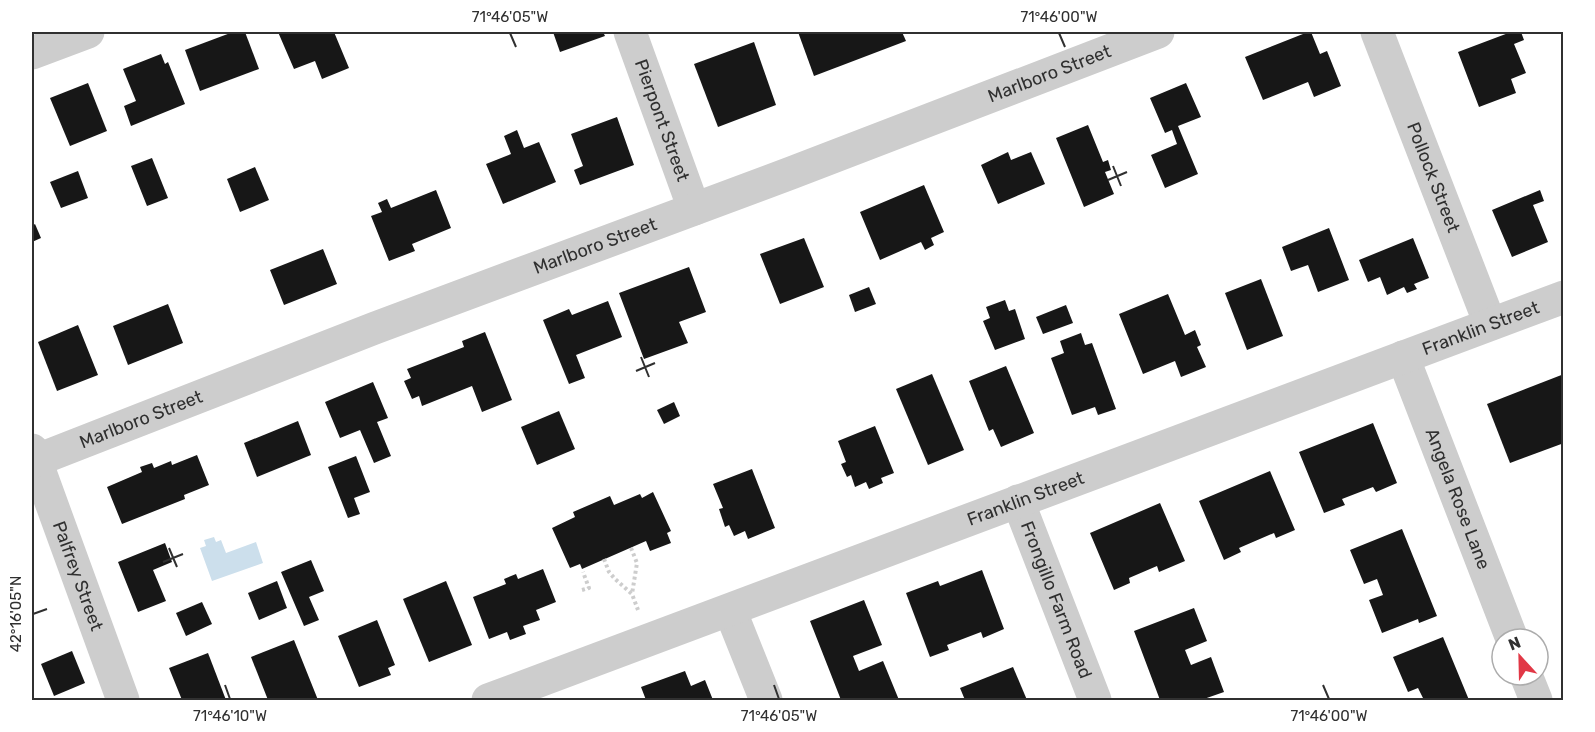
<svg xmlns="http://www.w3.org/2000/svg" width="1595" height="732" font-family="Rubik,sans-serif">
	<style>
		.water { fill: #ccdfec }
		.building { fill: #171717 }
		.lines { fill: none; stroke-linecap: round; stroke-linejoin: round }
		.path { stroke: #cdcdcd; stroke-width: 4; stroke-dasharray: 3 3; stroke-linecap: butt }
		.street { stroke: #cdcdcd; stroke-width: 33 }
		.ticks { fill: none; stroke: #303030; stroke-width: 2 }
		.labels { text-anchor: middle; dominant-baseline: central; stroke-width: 6; stroke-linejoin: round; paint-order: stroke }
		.street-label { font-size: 18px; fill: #303030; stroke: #fff }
		.neatline { fill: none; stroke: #303030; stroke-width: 2 }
		.ticks-label { font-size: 15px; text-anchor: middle; fill: #303030 }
	</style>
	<rect width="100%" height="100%" fill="#fff"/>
	<!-- water -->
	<polygon class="water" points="214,537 216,542 221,540 226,553 256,542 263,563 212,581 200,548 206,546 204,540"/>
	<!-- building -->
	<g class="building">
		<polygon points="233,32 245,32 259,69 200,91 185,50"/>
		<polygon points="278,32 334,32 349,68 322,79 315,61 294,69"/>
		<polygon points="553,32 603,32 605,36 560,52"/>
		<polygon points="798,32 902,32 906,41 814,76"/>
		<polygon points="1308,32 1311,32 1320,54 1327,51 1341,86 1314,97 1308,82 1263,100 1245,57"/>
		<polygon points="1511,32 1521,32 1524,40 1514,44 1526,73 1511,79 1516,93 1479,107 1458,52"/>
		<polygon points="754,42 776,105 718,127 694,64"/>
		<polygon points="161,54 165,64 168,62 185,104 131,126 124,106 136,101 123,69"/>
		<polygon points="88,83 107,131 70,146 50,98"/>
		<polygon points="1186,83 1201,117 1178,126 1198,174 1165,188 1151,155 1177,144 1172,130 1165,133 1150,98"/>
		<polygon points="617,117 634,165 580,185 574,170 583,166 571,134"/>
		<polygon points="1088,125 1103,162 1108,160 1111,170 1105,172 1114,194 1084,207 1056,138"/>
		<polygon points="517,130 524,148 539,142 556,182 503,204 486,164 511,154 504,136"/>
		<polygon points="1008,152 1011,160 1031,152 1045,184 998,204 981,165"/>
		<polygon points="152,158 168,198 147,206 131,166"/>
		<polygon points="255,167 269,200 240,212 227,179"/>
		<polygon points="78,171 88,198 61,208 50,182"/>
		<polygon points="924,185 944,232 931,238 934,245 925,250 921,242 880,260 860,212"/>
		<polygon points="436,190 451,228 412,244 415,251 389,261 371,216 382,212 378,203 387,199 391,208"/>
		<polygon points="1540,190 1544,201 1533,205 1548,242 1512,257 1492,210"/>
		<polygon points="35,224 41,238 32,242 32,226"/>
		<polygon points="1329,228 1349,280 1318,292 1308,265 1291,271 1282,247"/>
		<polygon points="804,238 824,287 780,304 760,254"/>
		<polygon points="1413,238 1429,278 1414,284 1417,289 1407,293 1404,287 1387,295 1380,277 1368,282 1359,260"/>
		<polygon points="323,249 337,284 284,305 270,270"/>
		<polygon points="689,267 706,312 679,322 688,343 644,359 619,293"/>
		<polygon points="1261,279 1283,336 1247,350 1225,293"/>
		<polygon points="869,287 876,304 855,312 849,295"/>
		<polygon points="1168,294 1185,335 1195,330 1201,345 1197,347 1206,367 1181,377 1175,361 1143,374 1119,314"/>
		<polygon points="1005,300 1009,311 1015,309 1025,339 995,350 983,321 990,318 986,307"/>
		<polygon points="608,301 622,337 576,355 585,378 569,384 543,320 569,309 572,315"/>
		<polygon points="168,304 183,343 128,365 113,326"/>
		<polygon points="1066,305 1073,323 1043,334 1036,317"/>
		<polygon points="78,325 98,375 57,391 38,342"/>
		<polygon points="485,332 512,400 482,412 472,386 422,406 419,396 412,399 404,381 411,378 407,369 464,347 462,341"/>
		<polygon points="1081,333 1085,345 1092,343 1116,409 1098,415 1095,407 1072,415 1051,358 1064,353 1060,341"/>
		<polygon points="1006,366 1034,433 1001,447 993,429 989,431 969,381"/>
		<polygon points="932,374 964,450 928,465 896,389"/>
		<polygon points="1564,374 1564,443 1510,463 1487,404"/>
		<polygon points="373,382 388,418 377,422 391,456 374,463 360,430 340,438 325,402"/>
		<polygon points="674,402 680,416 664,424 657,410"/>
		<polygon points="559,411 575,449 537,465 521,427"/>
		<polygon points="298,421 311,455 257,477 244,443"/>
		<polygon points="1373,423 1397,483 1376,492 1373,487 1342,499 1345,505 1324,513 1299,452"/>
		<polygon points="875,426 894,473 881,478 883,483 869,489 866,482 855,487 851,475 847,477 841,464 846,462 838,441"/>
		<polygon points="197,455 209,485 184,495 185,499 122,524 107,487 142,472 140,467 152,463 154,468 171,461 172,465"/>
		<polygon points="356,456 370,492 354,498 360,514 348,518 328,467"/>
		<polygon points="752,469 775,528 748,539 745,531 734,536 729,525 725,527 719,509 723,508 713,484"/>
		<polygon points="1270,471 1295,530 1276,538 1274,533 1239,548 1241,552 1224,560 1199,501"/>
		<polygon points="653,492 671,531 667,533 671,543 650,551 646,541 582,569 580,564 570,568 552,528 575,517 573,512 610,496 614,505 640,494 642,498"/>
		<polygon points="1160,503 1185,561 1159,572 1157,566 1129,578 1130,583 1114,590 1090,533"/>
		<polygon points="1402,529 1437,616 1419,623 1418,619 1382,633 1369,600 1383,595 1377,579 1364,584 1350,550"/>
		<polygon points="165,543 172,562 153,570 166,601 138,612 118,562"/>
		<polygon points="311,560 324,591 309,597 319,620 304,626 281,572"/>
		<polygon points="543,569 556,602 536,610 540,620 523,626 526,634 510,640 507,632 489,639 473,597 506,584 504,579 516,574 518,579"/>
		<polygon points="982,570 1004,629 983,638 981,632 947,645 949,650 930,657 906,593 938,581 940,586"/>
		<polygon points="277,581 287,608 259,620 248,593"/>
		<polygon points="446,581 472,645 429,662 403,599"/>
		<polygon points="864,600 882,645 853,656 859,671 883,661 899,700 841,700 810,621"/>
		<polygon points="202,602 212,624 186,636 176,613"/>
		<polygon points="1194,608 1207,641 1185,650 1191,665 1211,657 1224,692 1201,700 1160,700 1134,631"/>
		<polygon points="377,620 395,665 388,668 391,675 359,687 338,636"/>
		<polygon points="1443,637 1469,700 1424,700 1418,688 1408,692 1393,657"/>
		<polygon points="294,640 318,700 268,700 251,657"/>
		<polygon points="72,651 85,683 54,696 41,664"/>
		<polygon points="208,653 226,700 182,700 169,668"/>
		<polygon points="1013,667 1027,700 965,700 960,688"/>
		<polygon points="685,671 691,686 705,680 713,700 646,700 641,687"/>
	</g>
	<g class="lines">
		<!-- path -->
		<g class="path">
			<polyline points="631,548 637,563 632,594"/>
			<polyline points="604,559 609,572 615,579 632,594 638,610"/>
			<polyline points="582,590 589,588 583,572"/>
		</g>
		<!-- street -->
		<g class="street">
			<path id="s1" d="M630 32 694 209"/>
			<path id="s2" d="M1377 32 1490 324"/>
			<polyline points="32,53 88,32"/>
			<path id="s3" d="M1403 357 1512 639"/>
			<path id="s4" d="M32 450 123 700"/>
			<path id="s5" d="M32 462 375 328 791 173 1158 32"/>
			<path id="s6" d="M1018 501 1095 700"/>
			<polyline points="730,610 766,700"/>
			<polyline points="1526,675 1536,700"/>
			<path id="s7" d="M488 700 1564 297"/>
		</g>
	</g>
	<!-- ticks -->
	<path class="ticks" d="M510 33 516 47M1059 33 1065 47M1113 166 1121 186M1108 180 1127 172M641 357 649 377M636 371 655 363M169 548 177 567M163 562 183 554M33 614 47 609M225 685 230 699M774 685 779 699M1323 685 1329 699"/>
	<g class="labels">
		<!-- street labels -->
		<g class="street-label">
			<text stroke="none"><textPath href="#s5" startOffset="1089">Marlboro Street</textPath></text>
			<text stroke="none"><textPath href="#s1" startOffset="94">Pierpont Street</textPath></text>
			<text stroke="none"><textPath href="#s2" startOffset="156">Pollock Street</textPath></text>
			<text stroke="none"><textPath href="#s5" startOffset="603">Marlboro Street</textPath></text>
			<text stroke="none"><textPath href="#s7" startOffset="1060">Franklin Street</textPath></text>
			<text stroke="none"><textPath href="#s5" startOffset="117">Marlboro Street</textPath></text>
			<text stroke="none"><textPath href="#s3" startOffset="152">Angela Rose Lane</textPath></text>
			<text stroke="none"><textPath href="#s7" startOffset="574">Franklin Street</textPath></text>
			<text stroke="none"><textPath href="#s4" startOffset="134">Palfrey Street</textPath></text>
			<text stroke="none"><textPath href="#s6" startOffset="106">Frongillo Farm Road</textPath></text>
		</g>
	</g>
	<!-- border -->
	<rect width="1595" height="732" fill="none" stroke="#ffffff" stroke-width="66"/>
	<!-- north arrow -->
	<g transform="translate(1520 657) rotate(338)"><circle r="28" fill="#ffffff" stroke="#acacac" stroke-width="1.5"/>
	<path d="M0-4.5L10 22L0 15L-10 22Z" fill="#e13846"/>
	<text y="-9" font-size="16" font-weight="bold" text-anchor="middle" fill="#303030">N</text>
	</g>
	<rect x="33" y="33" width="1529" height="666" class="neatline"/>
	<g class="ticks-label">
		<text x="510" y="22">71°46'05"W</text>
		<text x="1059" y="22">71°46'00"W</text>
		<text transform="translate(16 614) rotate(-90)" y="5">42°16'05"N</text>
		<text x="230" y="721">71°46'10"W</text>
		<text x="779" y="721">71°46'05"W</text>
		<text x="1329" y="721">71°46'00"W</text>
	</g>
</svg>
